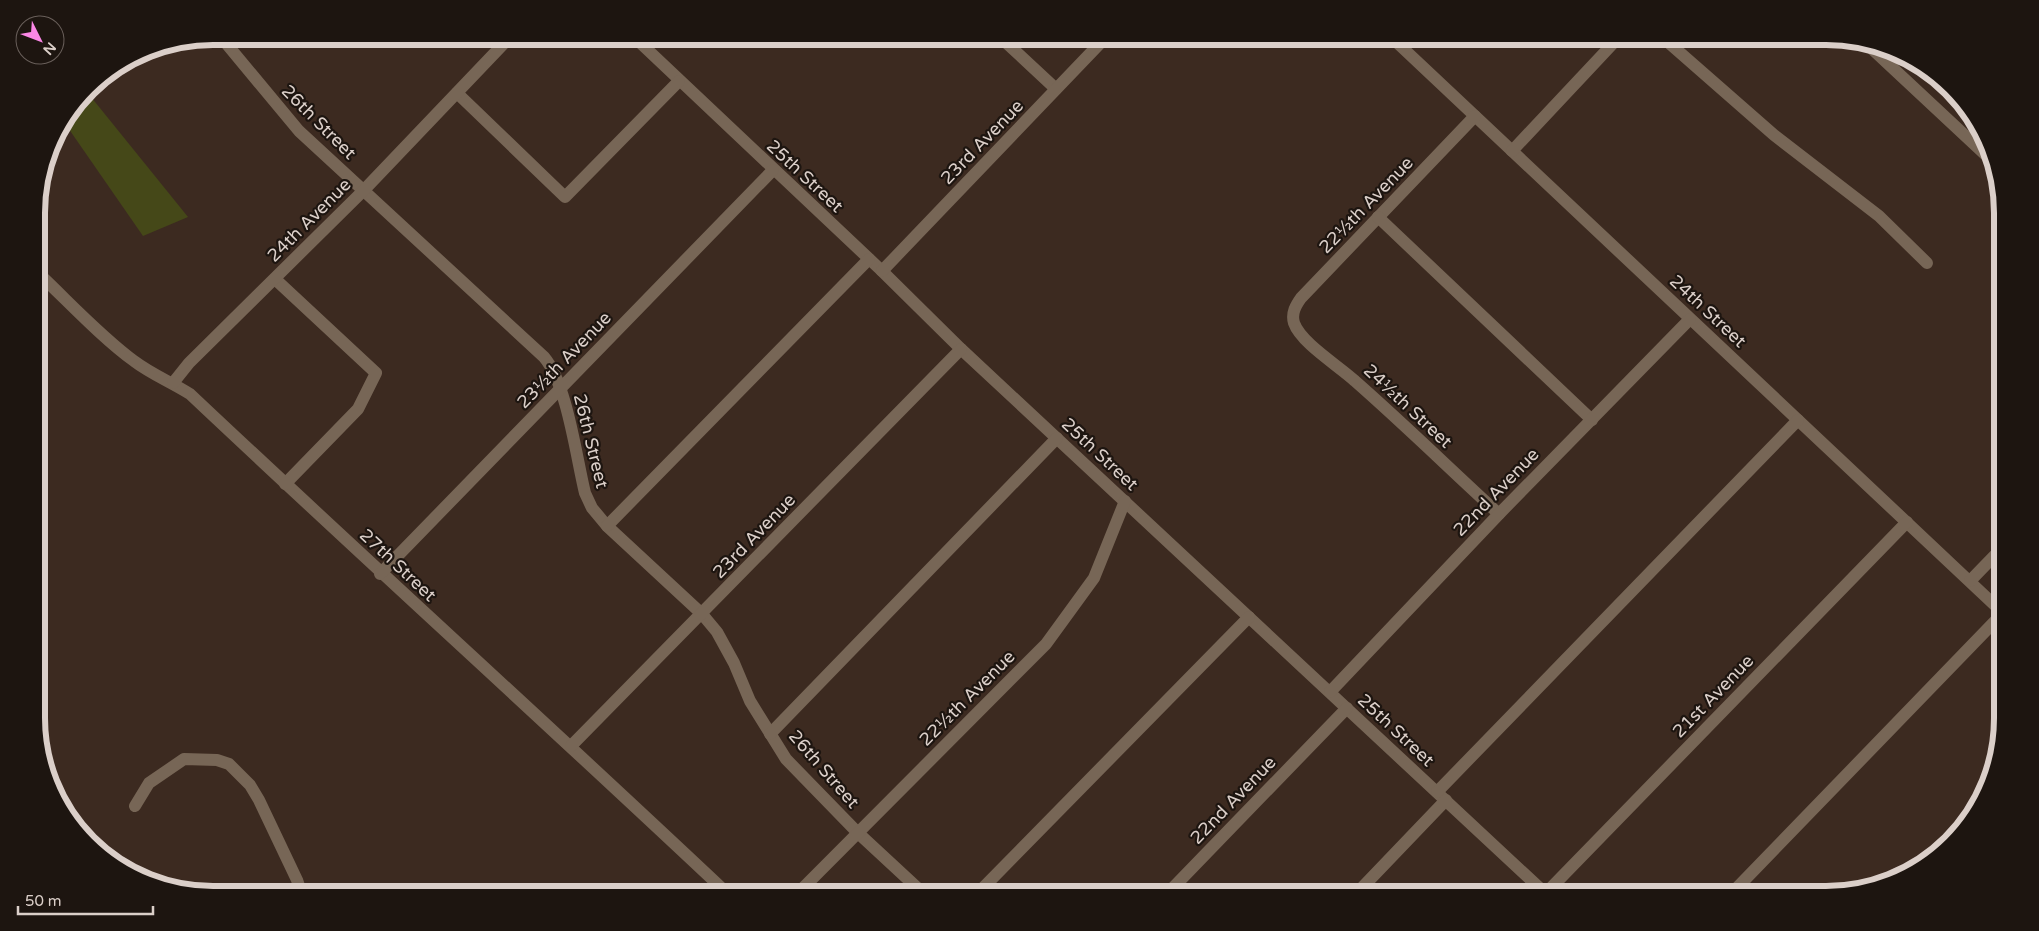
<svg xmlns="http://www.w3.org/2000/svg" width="2039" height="931" font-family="'Varela Round',sans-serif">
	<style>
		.green { fill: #454818 }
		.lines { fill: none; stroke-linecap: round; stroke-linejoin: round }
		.minor { stroke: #776656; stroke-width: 12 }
		.labels { text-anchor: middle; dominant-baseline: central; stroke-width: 4.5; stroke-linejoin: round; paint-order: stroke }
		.street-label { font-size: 18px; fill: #dbcfc9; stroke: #1d1510 }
		.rim { fill: none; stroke: #dbcfc9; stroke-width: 6 }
	</style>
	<rect width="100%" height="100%" fill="#3c2a20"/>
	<!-- green -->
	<polygon class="green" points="87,92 188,217 143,236 64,122"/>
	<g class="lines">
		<!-- minor -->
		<g class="minor">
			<path d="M220 36 299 131 544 357C567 384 576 456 585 493L592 508 607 526 702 614 717 632 734 663 750 701 786 759 857 832 925 895"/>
			<polyline points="633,36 882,271 961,349 1546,894"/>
			<polyline points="999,36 1056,89"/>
			<polyline points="1390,36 2002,612"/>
			<polyline points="1661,36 1774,135 1879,216 1927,263"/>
			<polyline points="1868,45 1988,157"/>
			<polyline points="457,93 565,197 679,81"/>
			<path d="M1475 116 1301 298C1296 305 1291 313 1294 323 1301 343 1339 366 1355 381 1404 424 1451 470 1499 514"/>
			<polyline points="1512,151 1620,36"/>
			<polyline points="1378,217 1592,420"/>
			<polyline points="882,271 1107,36"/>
			<path d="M37 272C67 300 101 337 134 361 151 374 171 382 190 394 368 562 550 726 729 895"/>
			<polyline points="275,279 376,373 358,409 285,484"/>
			<polyline points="173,383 189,363 364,190 511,36"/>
			<polyline points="607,526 869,259"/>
			<polyline points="380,574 773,170"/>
			<polyline points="1970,581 2002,548"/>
			<polyline points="1330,692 1499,514 1690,319"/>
			<polyline points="770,734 1057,438"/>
			<polyline points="571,746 961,349"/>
			<polyline points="1437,792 1798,420"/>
			<polyline points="135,806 149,783 184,759 217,760 229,764 250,785 259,800 297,880 302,895"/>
			<polyline points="1356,894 1446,800"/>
			<polyline points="1545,894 1907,522"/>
			<polyline points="1731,894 2002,614"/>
			<polyline points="796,895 1046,644 1094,578 1125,501"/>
			<polyline points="976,895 1249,617"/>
			<polyline points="1166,895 1347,708"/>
		</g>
	</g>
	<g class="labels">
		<!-- street labels -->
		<g class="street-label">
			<text transform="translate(319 122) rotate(45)">26th Street</text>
			<text transform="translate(982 142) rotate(-46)">23rd Avenue</text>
			<text transform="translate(805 176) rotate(43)">25th Street</text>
			<text transform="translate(1366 205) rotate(-46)">22½th Avenue</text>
			<text transform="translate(309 220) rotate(-45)">24th Avenue</text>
			<text transform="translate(1708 311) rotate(43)">24th Street</text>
			<text transform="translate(564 360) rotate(-46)">23½th Avenue</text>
			<text transform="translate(1408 406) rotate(43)">24½th Street</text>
			<text transform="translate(591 441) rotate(76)">26th Street</text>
			<text transform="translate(1100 454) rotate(43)">25th Street</text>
			<text transform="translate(1496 492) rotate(-46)">22nd Avenue</text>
			<text transform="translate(754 536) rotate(-46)">23rd Avenue</text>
			<text transform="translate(398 565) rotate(43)">27th Street</text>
			<text transform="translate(1713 696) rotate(-46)">21st Avenue</text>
			<text transform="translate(967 698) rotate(-45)">22½th Avenue</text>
			<text transform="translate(1396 730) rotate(43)">25th Street</text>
			<text transform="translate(824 769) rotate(49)">26th Street</text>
			<text transform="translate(1233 800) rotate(-46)">22nd Avenue</text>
		</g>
	</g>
	<!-- crop -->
	<path d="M0 0H2039V931H0ZM213 45H1826A168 168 0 0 1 1994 213V718A168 168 0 0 1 1826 886H213A168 168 0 0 1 45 718V213A168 168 0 0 1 213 45Z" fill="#1d1510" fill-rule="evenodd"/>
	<path class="rim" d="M213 45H1826A168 168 0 0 1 1994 213V718A168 168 0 0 1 1826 886H213A168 168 0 0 1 45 718V213A168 168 0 0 1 213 45Z"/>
	<!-- north arrow -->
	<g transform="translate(40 40) rotate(132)"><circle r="24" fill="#1d1510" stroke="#695f5a"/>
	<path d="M0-4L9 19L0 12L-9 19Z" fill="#fb87e6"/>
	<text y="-8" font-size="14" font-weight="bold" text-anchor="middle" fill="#dbcfc9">N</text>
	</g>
	<!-- scale -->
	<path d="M18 906v8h135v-8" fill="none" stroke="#dbcfc9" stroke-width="2.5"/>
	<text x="25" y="906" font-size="15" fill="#dbcfc9" stroke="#1d1510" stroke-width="4" paint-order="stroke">50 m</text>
</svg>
